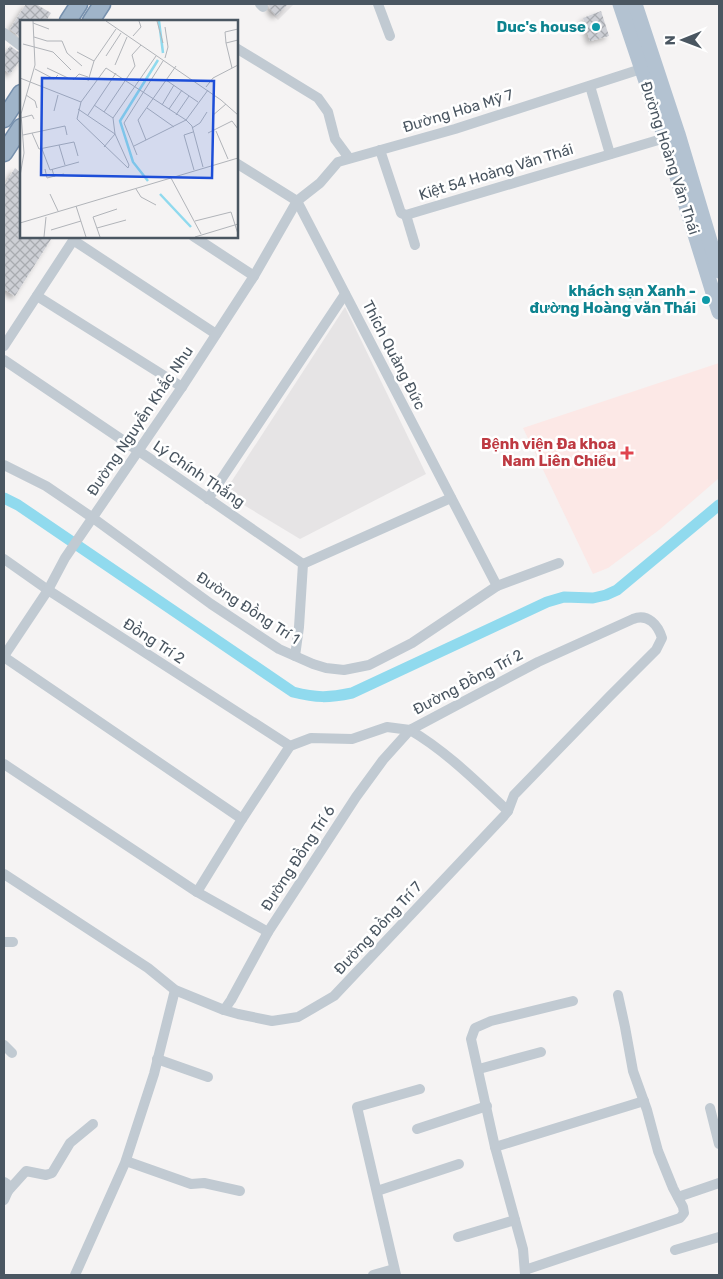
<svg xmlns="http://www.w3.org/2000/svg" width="723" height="1279" font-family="Rubik,sans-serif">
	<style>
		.education { fill: #e6e4e5 }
		.medical { fill: #fce8e6 }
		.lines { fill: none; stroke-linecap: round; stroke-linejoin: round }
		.canal { stroke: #90daee; stroke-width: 11 }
		.building { fill: url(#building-cross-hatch); filter: url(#shadow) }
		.trunk-casing { stroke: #7690ad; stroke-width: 19 }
		.minor { stroke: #c1cad2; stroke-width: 10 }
		.primary { stroke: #b3c2d1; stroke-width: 15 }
		.trunk { stroke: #9fb4c9; stroke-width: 16 }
		.culture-dot { fill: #0f9aa8; stroke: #fff; stroke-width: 2 }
		.health-dot { fill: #e0444e; stroke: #fff; stroke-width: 2 }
		.labels { text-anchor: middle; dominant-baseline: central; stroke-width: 5; stroke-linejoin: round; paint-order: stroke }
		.culture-label { font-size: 15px; font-weight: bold; fill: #0d838f; stroke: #fff; text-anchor: end }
		.street-label { font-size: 15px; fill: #4a5661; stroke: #fff }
		.health-label { font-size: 15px; font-weight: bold; fill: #be3a42; stroke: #fff; text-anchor: end }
		.inset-river { fill: none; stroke: #90daee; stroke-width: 2.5 }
		.inset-road { fill: none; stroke: #b1b4b9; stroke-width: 1 }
		.view { fill: #1d4ed8; fill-opacity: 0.15; stroke: #1d4ed8; stroke-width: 2.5 }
		.inset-edge { fill: none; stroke: #4a5661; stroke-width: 2.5 }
	</style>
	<defs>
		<pattern id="building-cross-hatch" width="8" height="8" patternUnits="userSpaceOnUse" patternTransform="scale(1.25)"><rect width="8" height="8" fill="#cdcfd5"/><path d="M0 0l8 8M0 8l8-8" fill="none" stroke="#a8abb0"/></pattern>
		<filter id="shadow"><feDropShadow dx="-3.5" dy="3.5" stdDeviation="2.5" flood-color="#0004"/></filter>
	</defs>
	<rect width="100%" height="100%" fill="#f5f3f3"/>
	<!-- education -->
	<g class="education">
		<polygon points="261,4 294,4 278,20"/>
		<polygon points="345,307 426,474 300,539 224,493"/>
	</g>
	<!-- medical -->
	<polygon class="medical" points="719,363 719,478 659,530 608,568 593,574 523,428"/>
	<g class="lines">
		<!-- canal -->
		<path class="canal" d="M4 498 18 505 293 692C317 698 328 698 352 693L547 602 564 597 593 598 606 595 617 590 719 505"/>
	</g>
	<!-- building -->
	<g class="building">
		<polygon points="26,4 36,4 51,13 46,21 21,21 21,38 10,29"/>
		<polygon points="269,4 288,4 276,16 270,9"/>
		<polygon points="601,11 609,36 590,41 583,18"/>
		<polygon points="10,46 17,51 21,53 21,59 10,74 4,69 4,54"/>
		<polygon points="15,168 21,173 21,236 53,236 15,296 4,289 4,186"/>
	</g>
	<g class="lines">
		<!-- trunk casing -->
		<g class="trunk-casing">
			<g id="trunk">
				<polyline points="68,21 79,4"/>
				<polyline points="91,21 102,4"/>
				<polyline points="4,119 21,93"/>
				<polyline points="4,153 21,127"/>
			</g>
		</g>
		<!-- minor -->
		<g class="minor">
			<polyline points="260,4 263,7"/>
			<polyline points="378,4 390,36"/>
			<polyline points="4,33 21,46"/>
			<polyline points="236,48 318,98 328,112 335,139 349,158"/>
			<polyline points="590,86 610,154"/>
			<polyline points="380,150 401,213 406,215 665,138"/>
			<polyline points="236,163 297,201 497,586"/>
			<polyline points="406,215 415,245"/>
			<polyline points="193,236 254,276"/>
			<polyline points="73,240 216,334"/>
			<polyline points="37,296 182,387"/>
			<polyline points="4,346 76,236"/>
			<polyline points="4,360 155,462 303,564"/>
			<polyline points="4,465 46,486 93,518 211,604 279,649 313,664 326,668 344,670 369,665 412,643 497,586 559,563"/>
			<polyline points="208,499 345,294"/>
			<polyline points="4,559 48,590 290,746"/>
			<polyline points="303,564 451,498"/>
			<polyline points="4,656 48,590 65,558 182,387 254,276 297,201 320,183 338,162 455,129 641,69"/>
			<polyline points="295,656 299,627 303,564"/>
			<polyline points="4,657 242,819"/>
			<path d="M410 730C446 751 478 783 508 811"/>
			<polyline points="4,764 197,892 268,932"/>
			<path d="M4 874 148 968 175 990 224 1010 238 1014 272 1021 298 1017 334 996 504 816 508 811 514 795 609 697 656 650 662 638C658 625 648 613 633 619L538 662 410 730 387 727 352 739 311 738 290 746"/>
			<polyline points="197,892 242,819 290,746"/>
			<polyline points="4,942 13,942"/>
			<polyline points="224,1010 231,1000 268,932 356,797 383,760 410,730"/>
			<polyline points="4,1045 12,1053"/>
			<polyline points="157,1059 208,1077"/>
			<polyline points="479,1069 541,1052"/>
			<polyline points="710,1108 719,1144"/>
			<polyline points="417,1129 487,1106"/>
			<polyline points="495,1147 644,1101"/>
			<polyline points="126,1161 191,1184 204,1183 240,1191"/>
			<polyline points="4,1182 7,1184 8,1191 4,1200"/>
			<polyline points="8,1191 26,1171 46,1175 52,1173 70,1143 93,1124"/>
			<polyline points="377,1191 459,1164"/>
			<polyline points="678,1197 719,1183"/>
			<polyline points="458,1237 515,1220"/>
			<polyline points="675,1250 719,1237"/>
			<polyline points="525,1270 680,1218 684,1213 683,1207 673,1188 658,1151 647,1110 633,1071 625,1027 618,995"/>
			<polyline points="525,1274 523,1249 495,1147 471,1039 475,1028 491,1021 573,1001"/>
			<polyline points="75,1275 125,1163 154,1074 175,990"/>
			<polyline points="373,1275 394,1269"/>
			<polyline points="396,1275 357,1107 420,1089"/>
		</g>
		<!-- primary -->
		<g class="primary">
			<polyline points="620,4 665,138 719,312"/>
			<polyline points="635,4 678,134 719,271"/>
		</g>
		<!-- trunk -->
		<use href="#trunk" class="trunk"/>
	</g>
	<!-- markers -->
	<g class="culture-dot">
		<circle cx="596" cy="27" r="5"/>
		<circle cx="706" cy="300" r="5"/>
	</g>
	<path class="health-dot" d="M624.5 445.5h5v5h5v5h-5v5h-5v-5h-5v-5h5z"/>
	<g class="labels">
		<!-- culture labels -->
		<g class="culture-label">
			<text x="586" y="27">Duc's house</text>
			<text x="696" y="291">khách sạn Xanh -<tspan x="696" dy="17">đường Hoàng văn Thái</tspan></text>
		</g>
		<!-- street labels -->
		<g class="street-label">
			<text transform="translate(458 111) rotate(-17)">Đường Hòa Mỹ 7</text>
			<text transform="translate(670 158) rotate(72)">Đường Hoàng Văn Thái</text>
			<text transform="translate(496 172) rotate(-17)">Kiệt 54 Hoàng Văn Thái</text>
			<text transform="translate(394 355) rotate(63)">Thích Quảng Đức</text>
			<text transform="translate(140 421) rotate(-56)">Đường Nguyễn Khắc Nhu</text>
			<text transform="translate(199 474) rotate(34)">Lý Chính Thắng</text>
			<text transform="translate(248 608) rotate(33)">Đường Đồng Trí 1</text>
			<text transform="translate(154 641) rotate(33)">Đồng Trí 2</text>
			<text transform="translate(468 682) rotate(-28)">Đường Đồng Trí 2</text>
			<text transform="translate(298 858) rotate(-57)">Đường Đồng Trí 6</text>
			<text transform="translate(378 928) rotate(-47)">Đường Đồng Trí 7</text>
		</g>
		<!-- health labels -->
		<g class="health-label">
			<text x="616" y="444">Bệnh viện Đa khoa<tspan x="616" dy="17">Nam Liên Chiểu</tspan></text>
		</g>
	</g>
	<!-- overview -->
	<g transform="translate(20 20)">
		<rect width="218" height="218" fill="#f5f3f3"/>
		<path class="inset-river" d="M139 1 143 33M128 161 113 142 100 101 138 40M140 174 171 207"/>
		<path class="inset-road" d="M86 1 201 80 218 95M137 1 143 23M13 3 29 9M145 7 148 27 145 38M113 16 121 7 119 1M14 17 27 21H42L47 33 62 46M206 23 205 12 218 9M3 24 33 32 51 50M57 32 74 41M86 36 101 13M95 45 107 17M115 46 112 35 121 25M27 48 48 58M212 48 206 23 218 20M15 49 34 59 38 55M0 58 61 82M53 60 59 54 68 57M146 60 178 82M68 61 74 41 96 9M186 67 193 58 218 45M6 75 15 81 17 88M74 85 93 98M142 85 154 65M127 88 154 107M58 89 95 114M149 89 162 70M34 91 38 75M84 92 115 46M68 95 96 53M156 95 169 76M192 96 206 84M1 98 12 95 14 99M93 98 95 114 109 145 108 148 57 99 61 82 86 48 166 100 172 106 183 147M93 98 136 36M118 100 156 46M118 100 126 120M172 108 180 103 187 92M196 111 208 139M173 112 164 115 174 150M12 113 19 129 54 122 58 136M188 113 212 101 218 109M3 115 45 106 47 115M39 125 45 145M114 126 166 100 188 70M84 127 95 114M22 129 30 150 59 142M117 135 104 103 143 41M25 149 27 158 35 156M32 149 34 156 44 154M0 156 4 133 1 94 15 45 13 1M151 158 181 214M116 169 121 177 136 185M30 174 38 191M56 186 66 217M175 201 211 192 218 214M0 203 218 138M77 208 106 200M31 210 61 201M24 217 26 197M80 217 73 197 97 189M175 217 218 204"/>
		<path class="view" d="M22 58 194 61 192 158 21 155Z"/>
		<rect width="218" height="218" class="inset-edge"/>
	</g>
	<!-- border -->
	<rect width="723" height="1279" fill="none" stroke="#4a5661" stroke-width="10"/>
	<!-- north arrow -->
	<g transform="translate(683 40) rotate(269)" stroke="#ffffff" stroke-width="4" paint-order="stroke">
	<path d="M0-4L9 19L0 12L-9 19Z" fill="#4a5661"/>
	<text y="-8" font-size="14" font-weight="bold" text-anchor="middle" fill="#4a5661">N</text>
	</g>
</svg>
